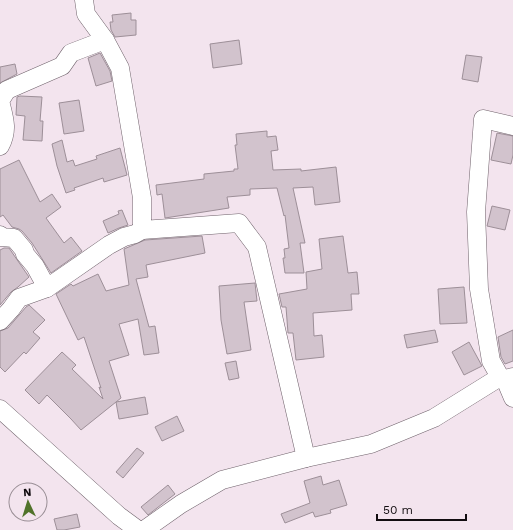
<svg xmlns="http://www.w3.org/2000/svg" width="513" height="530" font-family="'Work Sans',sans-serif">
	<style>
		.building { fill: #d2c3cd; stroke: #9d8f98 }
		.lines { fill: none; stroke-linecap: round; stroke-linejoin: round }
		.minor-casing { stroke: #6f626b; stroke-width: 19 }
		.minor { stroke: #fff; stroke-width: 18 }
	</style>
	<rect width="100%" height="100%" fill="#f3e4ee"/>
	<!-- building -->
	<g class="building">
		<polygon points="131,13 131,20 136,20 136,35 115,37 111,30 110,22 113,22 112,15"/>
		<polygon points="239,40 242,64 213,68 210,44"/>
		<polygon points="100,53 110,71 112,81 96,86 88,58"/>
		<polygon points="466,55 482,57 478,82 462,79"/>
		<polygon points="15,64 17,74 0,83 0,67"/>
		<polygon points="20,96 42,97 40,121 43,121 42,141 23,140 25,116 16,115 17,97"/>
		<polygon points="79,100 84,131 64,134 59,103"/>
		<polygon points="267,131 267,137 276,136 278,150 271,151 273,170 301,169 301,171 336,167 340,202 315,205 313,187 293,188 305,243 300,243 304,273 285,273 283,258 285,258 284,249 289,248 285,215 284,216 277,188 250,189 250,195 227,197 229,208 165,218 162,194 157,195 156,185 204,179 204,174 234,171 234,169 238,169 235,145 237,145 236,134"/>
		<polygon points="497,133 513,136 513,155 511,164 491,160"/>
		<polygon points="62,140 67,162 73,160 75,166 97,159 96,156 120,148 127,175 104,182 103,178 74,188 75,190 66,193 57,166 52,144"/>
		<polygon points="19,160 40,202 52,194 61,207 46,218 64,243 71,237 82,251 51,273 32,243 22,231 19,229 12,227 3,215 0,217 0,169"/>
		<polygon points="492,206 510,210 505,230 487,226"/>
		<polygon points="122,210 128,225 119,228 108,233 103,221 119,214 118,211"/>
		<polygon points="202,236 205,253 146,265 148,277 136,279 149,327 155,326 159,353 144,355 138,319 119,324 129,355 109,361 121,398 81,430 71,419 47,395 39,404 25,390 62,352 76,365 72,369 103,399 99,387 101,388 84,337 78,340 56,294 71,284 73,286 98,274 106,291 129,285 124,249 145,240"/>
		<polygon points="343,236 348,273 357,272 359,294 351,294 352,310 313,313 314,336 322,335 324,357 296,360 293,333 288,333 286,307 282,307 279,294 307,289 306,272 322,269 319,239"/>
		<polygon points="4,248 9,248 29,277 18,287 11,292 0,305 0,250"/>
		<polygon points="255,283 257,301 244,302 251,350 227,354 221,320 219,286"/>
		<polygon points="464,287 467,323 440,324 438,289"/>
		<polygon points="29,305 45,320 33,332 40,338 26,354 24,352 5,372 0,367 0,331 8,328 26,307"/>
		<polygon points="435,330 438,342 407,348 404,335"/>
		<polygon points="513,330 513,361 505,364 501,357 498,337"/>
		<polygon points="469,342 482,366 464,375 452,352"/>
		<polygon points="236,361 239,378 229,380 225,363"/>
		<polygon points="145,397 148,414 119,419 116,402"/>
		<polygon points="177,416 184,431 162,441 155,427"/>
		<polygon points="137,448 144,453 123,478 116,472"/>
		<polygon points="321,476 323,485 339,480 347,505 330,510 331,513 315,517 313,512 285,523 281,514 310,503 304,481"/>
		<polygon points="168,485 175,494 148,515 141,507"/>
		<polygon points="77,514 80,527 64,530 57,530 54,519"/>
	</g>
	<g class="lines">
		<!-- minor casing -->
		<g class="minor-casing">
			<g id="minor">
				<polyline points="84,0 86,14 105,40 120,68 142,198 142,230 239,223 257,247 306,458"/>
				<path d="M0 146C9 130 4 117 0 101L7 90 62 66 71 53 105 40"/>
				<polyline points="0,235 1,237 14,238 24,250 25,254 35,266 47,288 19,298 11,309 0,321"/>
				<polyline points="47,288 109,245 124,237 135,234 142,230"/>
				<polyline points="500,377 491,361 479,289 476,212 483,119 513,126"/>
				<polyline points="505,379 513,398"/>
				<polyline points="0,409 119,516 138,530"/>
				<polyline points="144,530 181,504 222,480 306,458 371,444 434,418 500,377 505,379 513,377"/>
			</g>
		</g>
		<!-- minor -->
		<use href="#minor" class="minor"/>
	</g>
	<!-- north arrow -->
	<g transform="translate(28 502) rotate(356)"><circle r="19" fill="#f3e4ee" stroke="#998e95"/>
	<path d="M0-3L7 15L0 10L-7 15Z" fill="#50722a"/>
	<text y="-6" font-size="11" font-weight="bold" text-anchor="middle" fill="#120d10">N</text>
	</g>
	<!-- scale -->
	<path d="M377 514v6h89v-6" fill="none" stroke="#120d10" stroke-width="2"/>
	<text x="383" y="514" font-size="12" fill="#120d10" stroke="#f3e4ee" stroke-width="3" paint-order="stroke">50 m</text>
</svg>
